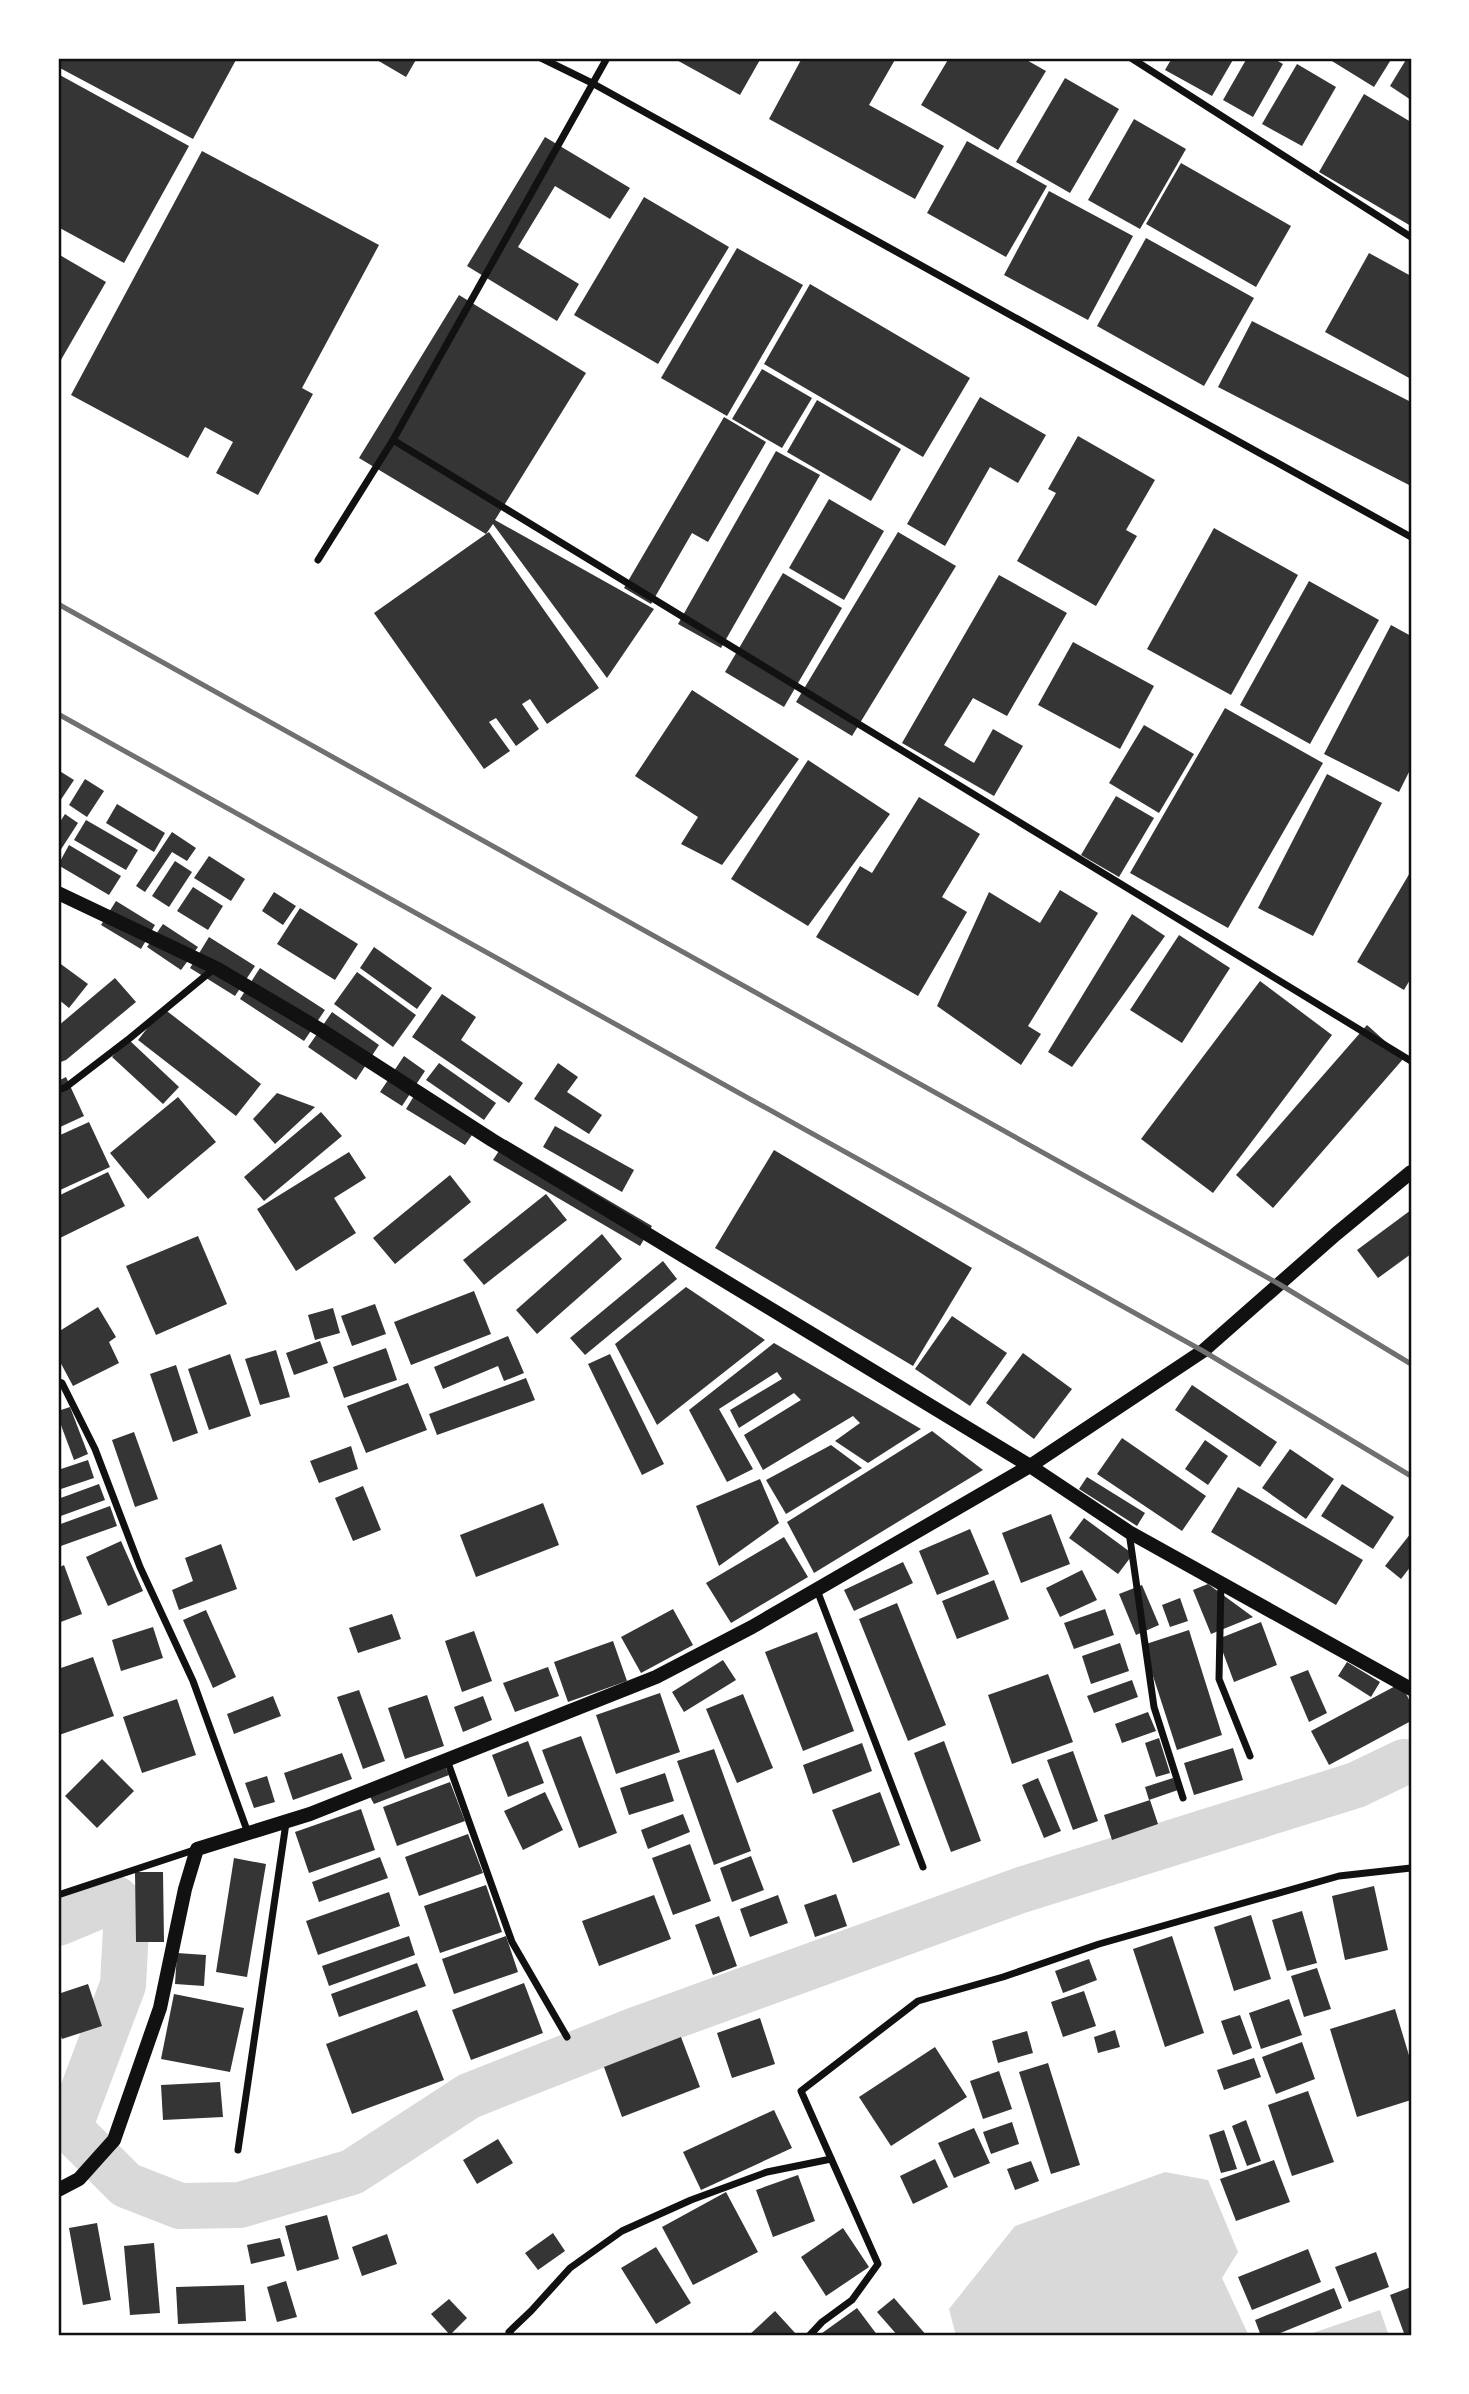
<svg xmlns="http://www.w3.org/2000/svg" width="1469" height="2394" font-family="Commissioner,sans-serif">
	<style>
		.water { fill: #d9d9d9 }
		.lines { fill: none; stroke-linecap: round; stroke-linejoin: round }
		.canal { stroke: #d9d9d9; stroke-width: 46 }
		.building { fill: #353535 }
		.minor { stroke: #111; stroke-width: 7 }
		.secondary { stroke: #111; stroke-width: 14 }
		.rail { stroke: #707070; stroke-width: 5 }
		.neatline { fill: none; stroke: #111; stroke-width: 2.5 }
	</style>
	<rect width="100%" height="100%" fill="#fff"/>
	<!-- water -->
	<g class="water">
		<polygon points="1165,2172 1208,2180 1238,2252 1222,2278 1249,2336 956,2336 949,2309 1015,2226"/>
		<polygon points="1380,2310 1389,2336 1304,2336"/>
	</g>
	<g class="lines">
		<!-- canal -->
		<polyline class="canal" points="58,1923 116,1899 127,1910 123,1985 69,2128 126,2185 180,2206 240,2205 352,2172 469,2096 641,2028 1021,1890 1356,1785 1404,1762"/>
	</g>
	<!-- building -->
	<g class="building">
		<polygon points="58,58 237,58 193,139 58,67"/>
		<polygon points="379,58 417,58 406,77 377,60"/>
		<polygon points="673,58 761,58 740,95"/>
		<polygon points="802,58 896,58 869,105 944,146 915,199 769,119"/>
		<polygon points="949,58 1023,58 1046,71 998,150 921,105"/>
		<polygon points="1172,58 1234,58 1212,96 1165,70"/>
		<polygon points="1247,58 1277,58 1276,60 1283,64 1253,117 1223,100"/>
		<polygon points="1327,58 1392,58 1374,87"/>
		<polygon points="1407,58 1411,58 1411,100 1390,86"/>
		<polygon points="1297,64 1336,87 1302,146 1262,124"/>
		<polygon points="58,74 189,146 124,263 58,227"/>
		<polygon points="1065,78 1119,109 1070,193 1016,162"/>
		<polygon points="1364,94 1411,122 1411,226 1319,172"/>
		<polygon points="1134,119 1186,149 1140,229 1088,200"/>
		<polygon points="545,137 630,188 610,219 555,186 518,247 579,284 557,321 467,266"/>
		<polygon points="967,141 1047,186 1006,257 927,213"/>
		<polygon points="202,151 379,245 302,388 313,394 258,495 216,473 233,442 205,427 188,458 71,395"/>
		<polygon points="1181,163 1291,226 1256,287 1146,224"/>
		<polygon points="1049,191 1133,236 1088,320 1004,275"/>
		<polygon points="644,197 729,247 658,364 574,315"/>
		<polygon points="1146,238 1254,298 1204,386 1097,326"/>
		<polygon points="737,248 803,285 727,416 661,378"/>
		<polygon points="1369,253 1411,276 1411,379 1325,332"/>
		<polygon points="58,254 106,282 58,365"/>
		<polygon points="810,284 970,378 923,457 764,364"/>
		<polygon points="459,295 586,373 495,520 654,609 607,678 493,524 486,534 489,532 599,688 547,724 530,699 522,704 539,729 516,746 496,718 489,722 510,751 484,769 374,613 486,534 359,458"/>
		<polygon points="1252,321 1411,402 1411,486 1218,387"/>
		<polygon points="762,369 812,398 782,448 732,419"/>
		<polygon points="980,397 1046,435 1018,483 990,467 945,546 907,524"/>
		<polygon points="817,400 901,449 871,501 787,452"/>
		<polygon points="724,417 766,442 708,542 692,533 651,604 624,588"/>
		<polygon points="1078,436 1155,480 1126,530 1137,536 1096,606 1017,561 1056,493 1048,489"/>
		<polygon points="776,451 820,475 721,648 678,624"/>
		<polygon points="829,499 884,531 844,600 789,568"/>
		<polygon points="1214,528 1298,575 1231,695 1147,649"/>
		<polygon points="898,532 956,566 852,736 796,702"/>
		<polygon points="783,573 842,608 784,707 725,672"/>
		<polygon points="999,575 1067,613 1007,716 973,698 944,745 974,763 993,729 1023,746 994,796 902,743"/>
		<polygon points="1309,581 1379,620 1310,744 1240,705"/>
		<polygon points="1391,625 1411,636 1411,768 1399,792 1324,754"/>
		<polygon points="1073,642 1154,686 1120,749 1038,705"/>
		<polygon points="692,690 799,759 722,865 681,844 698,817 635,776"/>
		<polygon points="1225,708 1323,763 1228,928 1130,873"/>
		<polygon points="1144,725 1194,754 1159,813 1109,783"/>
		<polygon points="808,760 890,814 808,926 731,879"/>
		<polygon points="58,770 74,780 58,804"/>
		<polygon points="1327,774 1382,803 1313,936 1258,908"/>
		<polygon points="85,779 104,791 87,817 69,805"/>
		<polygon points="1116,796 1154,818 1119,877 1081,855"/>
		<polygon points="919,797 980,834 942,897 967,912 918,996 816,937 860,866 872,873"/>
		<polygon points="117,804 165,833 154,852 106,823"/>
		<polygon points="65,814 78,823 58,854 58,825"/>
		<polygon points="86,820 138,850 126,870 74,840"/>
		<polygon points="172,832 196,848 187,861 172,852 145,892 136,886"/>
		<polygon points="69,845 121,876 109,895 58,865"/>
		<polygon points="209,856 245,879 231,901 194,878"/>
		<polygon points="175,861 192,872 169,907 152,896"/>
		<polygon points="1411,871 1411,978 1404,990 1357,962"/>
		<polygon points="193,887 223,906 208,930 177,911"/>
		<polygon points="1060,890 1098,913 1028,1026 1041,1034 1021,1065 937,1006 989,892 1040,923"/>
		<polygon points="274,892 296,906 283,925 262,911"/>
		<polygon points="116,901 155,925 141,949 101,925"/>
		<polygon points="300,908 358,944 335,980 277,944"/>
		<polygon points="1132,914 1165,936 1072,1067 1048,1052"/>
		<polygon points="163,924 198,947 181,970 147,947"/>
		<polygon points="1179,935 1230,968 1182,1043 1130,1010"/>
		<polygon points="209,937 255,966 235,996 190,968"/>
		<polygon points="374,947 432,988 417,1009 360,968"/>
		<polygon points="58,962 88,984 69,1008 58,999"/>
		<polygon points="260,968 325,1010 304,1041 240,999"/>
		<polygon points="357,972 416,1015 393,1047 334,1004"/>
		<polygon points="115,978 136,1002 66,1060 58,1063 58,1026"/>
		<polygon points="1260,981 1332,1035 1213,1193 1141,1139"/>
		<polygon points="442,994 476,1017 461,1040 523,1083 509,1103 412,1037"/>
		<polygon points="163,1008 261,1084 236,1116 138,1040"/>
		<polygon points="332,1012 379,1045 356,1080 308,1047"/>
		<polygon points="1367,1025 1404,1058 1273,1208 1236,1175"/>
		<polygon points="128,1039 179,1087 163,1104 112,1057"/>
		<polygon points="404,1056 425,1071 402,1106 380,1092"/>
		<polygon points="439,1063 496,1103 484,1120 426,1080"/>
		<polygon points="558,1063 578,1077 567,1092 602,1115 589,1134 534,1099"/>
		<polygon points="66,1077 84,1116 58,1128 58,1081"/>
		<polygon points="419,1088 479,1125 465,1145 406,1109"/>
		<polygon points="277,1093 315,1107 275,1144 253,1119"/>
		<polygon points="178,1097 216,1142 148,1199 110,1153"/>
		<polygon points="321,1112 342,1136 264,1201 244,1177"/>
		<polygon points="89,1122 110,1167 58,1191 58,1136"/>
		<polygon points="555,1126 634,1170 622,1192 543,1147"/>
		<polygon points="506,1140 652,1226 640,1246 493,1160"/>
		<polygon points="774,1150 972,1268 913,1366 715,1248"/>
		<polygon points="349,1152 366,1178 334,1198 356,1233 296,1271 257,1209"/>
		<polygon points="108,1172 125,1206 58,1239 58,1196"/>
		<polygon points="450,1175 471,1202 395,1264 373,1238"/>
		<polygon points="546,1194 567,1220 484,1285 463,1260"/>
		<polygon points="1411,1210 1411,1254 1378,1278 1357,1250"/>
		<polygon points="602,1234 622,1259 537,1334 516,1310"/>
		<polygon points="198,1236 227,1304 156,1335 126,1266"/>
		<polygon points="663,1261 677,1279 585,1355 570,1338"/>
		<polygon points="686,1287 765,1340 657,1425 615,1344"/>
		<polygon points="474,1291 491,1334 411,1365 394,1322"/>
		<polygon points="375,1304 386,1334 352,1346 341,1316"/>
		<polygon points="98,1307 116,1337 109,1342 119,1363 73,1386 58,1358 58,1332"/>
		<polygon points="333,1308 340,1333 315,1340 308,1315"/>
		<polygon points="952,1316 1007,1353 970,1406 915,1369"/>
		<polygon points="508,1336 524,1373 504,1381 498,1366 443,1389 434,1367"/>
		<polygon points="320,1341 328,1363 294,1375 286,1353"/>
		<polygon points="774,1343 921,1429 868,1463 835,1441 860,1423 853,1416 763,1470 744,1435 801,1400 794,1393 739,1428 730,1410 782,1379 777,1372 719,1409 753,1469 727,1482 689,1410"/>
		<polygon points="386,1348 397,1380 344,1398 333,1367"/>
		<polygon points="276,1350 290,1397 260,1405 245,1359"/>
		<polygon points="1023,1353 1072,1389 1034,1439 986,1403"/>
		<polygon points="230,1354 251,1416 209,1430 188,1369"/>
		<polygon points="610,1354 664,1464 642,1475 588,1364"/>
		<polygon points="176,1365 198,1433 173,1442 150,1374"/>
		<polygon points="526,1378 535,1400 437,1435 429,1414"/>
		<polygon points="408,1383 427,1430 366,1453 347,1406"/>
		<polygon points="1192,1385 1277,1442 1260,1467 1175,1410"/>
		<polygon points="70,1407 88,1454 74,1460 58,1417 58,1411"/>
		<polygon points="932,1431 983,1470 814,1573 787,1522"/>
		<polygon points="134,1432 158,1499 135,1507 112,1440"/>
		<polygon points="1122,1438 1206,1496 1182,1531 1097,1474"/>
		<polygon points="1205,1440 1228,1456 1208,1485 1185,1469"/>
		<polygon points="831,1445 862,1468 786,1514 766,1480"/>
		<polygon points="351,1446 358,1469 319,1483 310,1461"/>
		<polygon points="1290,1449 1334,1479 1306,1519 1262,1488"/>
		<polygon points="88,1460 94,1478 58,1490 58,1470"/>
		<polygon points="1087,1477 1145,1513 1137,1526 1079,1489"/>
		<polygon points="760,1479 779,1523 719,1566 696,1506"/>
		<polygon points="99,1484 105,1500 58,1517 58,1499"/>
		<polygon points="1342,1484 1394,1517 1373,1549 1321,1516"/>
		<polygon points="363,1486 381,1530 353,1541 335,1498"/>
		<polygon points="1238,1487 1363,1560 1336,1605 1211,1532"/>
		<polygon points="543,1503 559,1545 476,1577 460,1535"/>
		<polygon points="110,1506 117,1526 58,1547 58,1525"/>
		<polygon points="1051,1514 1070,1564 1021,1583 1002,1533"/>
		<polygon points="1084,1518 1133,1554 1118,1574 1069,1538"/>
		<polygon points="970,1529 989,1574 937,1595 919,1551"/>
		<polygon points="1411,1533 1411,1566 1401,1579 1385,1566"/>
		<polygon points="784,1537 808,1577 731,1623 706,1583"/>
		<polygon points="121,1541 143,1591 108,1606 86,1557"/>
		<polygon points="221,1544 237,1589 179,1610 172,1590 193,1581 185,1558"/>
		<polygon points="903,1562 913,1583 854,1611 844,1590"/>
		<polygon points="64,1565 82,1614 58,1623 58,1568"/>
		<polygon points="1082,1570 1097,1600 1060,1617 1046,1588"/>
		<polygon points="994,1580 1009,1619 957,1639 942,1601"/>
		<polygon points="1208,1584 1253,1617 1211,1634 1193,1590"/>
		<polygon points="1142,1585 1159,1625 1136,1635 1119,1594"/>
		<polygon points="1180,1598 1188,1621 1170,1627 1162,1605"/>
		<polygon points="897,1603 946,1725 908,1741 859,1619"/>
		<polygon points="673,1609 693,1645 641,1673 621,1637"/>
		<polygon points="1105,1609 1114,1635 1074,1649 1064,1623"/>
		<polygon points="206,1610 236,1677 213,1688 183,1620"/>
		<polygon points="392,1614 401,1639 358,1653 349,1628"/>
		<polygon points="1261,1622 1277,1665 1234,1682 1218,1639"/>
		<polygon points="153,1627 163,1658 121,1671 112,1640"/>
		<polygon points="1189,1630 1222,1735 1177,1750 1143,1645"/>
		<polygon points="474,1631 492,1681 462,1692 445,1641"/>
		<polygon points="817,1632 854,1731 803,1751 765,1652"/>
		<polygon points="613,1641 627,1681 568,1702 554,1662"/>
		<polygon points="1120,1643 1129,1671 1091,1684 1082,1656"/>
		<polygon points="93,1657 114,1716 59,1735 58,1669"/>
		<polygon points="723,1660 736,1680 684,1712 672,1692"/>
		<polygon points="1347,1662 1380,1682 1371,1697 1338,1676"/>
		<polygon points="548,1667 559,1696 515,1712 503,1683"/>
		<polygon points="1308,1670 1327,1713 1309,1722 1290,1677"/>
		<polygon points="1048,1674 1073,1742 1012,1764 988,1695"/>
		<polygon points="1132,1680 1138,1697 1094,1713 1087,1696"/>
		<polygon points="1401,1683 1411,1704 1411,1721 1329,1765 1311,1731"/>
		<polygon points="359,1690 385,1761 363,1769 337,1697"/>
		<polygon points="660,1693 680,1752 616,1774 596,1715"/>
		<polygon points="743,1694 773,1768 737,1783 706,1709"/>
		<polygon points="427,1695 444,1746 405,1759 388,1708"/>
		<polygon points="273,1696 281,1716 234,1734 227,1714"/>
		<polygon points="483,1696 492,1720 463,1732 454,1707"/>
		<polygon points="177,1699 196,1755 142,1773 123,1717"/>
		<polygon points="1148,1712 1156,1731 1122,1743 1115,1724"/>
		<polygon points="581,1736 617,1833 579,1848 542,1750"/>
		<polygon points="1159,1738 1170,1773 1156,1777 1145,1743"/>
		<polygon points="528,1741 544,1783 508,1797 492,1755"/>
		<polygon points="944,1741 981,1841 951,1852 914,1753"/>
		<polygon points="862,1743 872,1771 813,1794 803,1765"/>
		<polygon points="1233,1748 1243,1780 1194,1795 1184,1763"/>
		<polygon points="714,1749 751,1851 714,1865 677,1761"/>
		<polygon points="1073,1751 1098,1821 1073,1830 1047,1760"/>
		<polygon points="342,1753 352,1779 293,1800 284,1773"/>
		<polygon points="102,1759 134,1791 97,1828 65,1796"/>
		<polygon points="445,1766 449,1775 374,1804 369,1795"/>
		<polygon points="665,1773 674,1801 629,1815 620,1788"/>
		<polygon points="267,1776 275,1802 254,1808 245,1783"/>
		<polygon points="1038,1778 1061,1831 1044,1838 1022,1785"/>
		<polygon points="1173,1778 1178,1790 1149,1800 1145,1787"/>
		<polygon points="450,1782 465,1821 397,1846 383,1807"/>
		<polygon points="545,1792 563,1830 523,1850 504,1811"/>
		<polygon points="880,1792 900,1845 853,1863 832,1810"/>
		<polygon points="1150,1800 1158,1824 1112,1840 1104,1815"/>
		<polygon points="361,1809 375,1850 309,1873 295,1832"/>
		<polygon points="683,1814 690,1832 648,1849 641,1830"/>
		<polygon points="468,1834 483,1873 419,1896 405,1857"/>
		<polygon points="690,1844 711,1901 673,1915 652,1858"/>
		<polygon points="751,1856 764,1890 732,1902 720,1868"/>
		<polygon points="380,1857 388,1878 319,1902 312,1882"/>
		<polygon points="234,1858 266,1864 247,1977 216,1972"/>
		<polygon points="135,1872 163,1872 164,1942 136,1942"/>
		<polygon points="486,1885 502,1932 440,1953 424,1906"/>
		<polygon points="1374,1886 1388,1950 1345,1960 1332,1896"/>
		<polygon points="389,1892 400,1926 318,1955 306,1921"/>
		<polygon points="836,1894 847,1926 815,1937 804,1905"/>
		<polygon points="654,1895 671,1939 599,1966 582,1921"/>
		<polygon points="778,1895 788,1923 750,1937 740,1909"/>
		<polygon points="1302,1911 1317,1963 1287,1971 1272,1920"/>
		<polygon points="1251,1915 1271,1979 1234,1991 1214,1927"/>
		<polygon points="719,1916 737,1966 713,1975 695,1925"/>
		<polygon points="409,1936 415,1955 329,1986 322,1966"/>
		<polygon points="506,1936 518,1972 454,1994 442,1959"/>
		<polygon points="1172,1936 1204,2033 1165,2047 1133,1949"/>
		<polygon points="177,1953 206,1955 204,1986 175,1984"/>
		<polygon points="1089,1959 1097,1980 1063,1993 1055,1971"/>
		<polygon points="417,1963 426,1986 339,2017 331,1994"/>
		<polygon points="1317,1968 1331,2009 1304,2017 1291,1976"/>
		<polygon points="524,1983 543,2033 471,2060 452,2010"/>
		<polygon points="88,1984 102,2026 62,2039 58,2028 58,1994"/>
		<polygon points="1084,1991 1096,2026 1063,2037 1051,2002"/>
		<polygon points="174,1994 244,2008 230,2072 161,2059"/>
		<polygon points="1289,1999 1302,2035 1261,2049 1249,2013"/>
		<polygon points="1395,2009 1411,2062 1411,2100 1357,2117 1330,2029"/>
		<polygon points="417,2010 444,2080 352,2114 326,2044"/>
		<polygon points="1240,2015 1252,2048 1233,2055 1221,2021"/>
		<polygon points="760,2018 775,2064 732,2078 717,2033"/>
		<polygon points="1115,2030 1120,2047 1098,2053 1094,2037"/>
		<polygon points="1027,2031 1033,2053 998,2063 992,2041"/>
		<polygon points="681,2037 700,2087 622,2117 604,2067"/>
		<polygon points="1302,2042 1315,2079 1276,2094 1262,2057"/>
		<polygon points="935,2047 967,2097 891,2146 859,2097"/>
		<polygon points="1254,2058 1261,2077 1224,2090 1217,2070"/>
		<polygon points="1048,2063 1080,2165 1051,2174 1019,2072"/>
		<polygon points="999,2071 1012,2109 983,2119 970,2081"/>
		<polygon points="220,2082 223,2117 163,2120 161,2085"/>
		<polygon points="1308,2091 1334,2162 1292,2176 1268,2105"/>
		<polygon points="774,2110 792,2148 701,2190 683,2152"/>
		<polygon points="1246,2120 1261,2161 1247,2166 1232,2126"/>
		<polygon points="1012,2122 1019,2144 991,2154 983,2132"/>
		<polygon points="974,2128 990,2163 954,2178 938,2143"/>
		<polygon points="1224,2130 1237,2169 1221,2173 1209,2135"/>
		<polygon points="498,2139 513,2163 477,2184 463,2160"/>
		<polygon points="935,2159 948,2187 913,2204 900,2176"/>
		<polygon points="1274,2160 1290,2202 1236,2221 1220,2179"/>
		<polygon points="1031,2161 1039,2181 1015,2190 1007,2169"/>
		<polygon points="798,2175 815,2221 773,2237 756,2190"/>
		<polygon points="726,2192 758,2252 693,2285 662,2227"/>
		<polygon points="327,2215 339,2259 297,2271 285,2226"/>
		<polygon points="97,2223 111,2300 83,2305 69,2228"/>
		<polygon points="843,2228 869,2267 826,2296 801,2257"/>
		<polygon points="553,2233 565,2251 538,2270 525,2253"/>
		<polygon points="387,2234 397,2264 362,2276 352,2247"/>
		<polygon points="280,2238 285,2256 251,2264 247,2245"/>
		<polygon points="154,2243 160,2313 130,2315 124,2246"/>
		<polygon points="656,2247 691,2303 656,2324 621,2268"/>
		<polygon points="1308,2249 1321,2282 1252,2310 1238,2277"/>
		<polygon points="1376,2252 1389,2287 1349,2302 1335,2267"/>
		<polygon points="286,2281 297,2317 277,2322 267,2287"/>
		<polygon points="244,2285 246,2321 178,2324 176,2287"/>
		<polygon points="1411,2287 1411,2336 1405,2336 1390,2295"/>
		<polygon points="1334,2288 1342,2308 1273,2336 1261,2336 1255,2320"/>
		<polygon points="894,2298 927,2336 898,2336 877,2312"/>
		<polygon points="449,2299 467,2318 450,2335 431,2314"/>
		<polygon points="857,2308 878,2336 818,2336"/>
		<polygon points="775,2311 796,2334 793,2336 748,2336"/>
	</g>
	<g class="lines">
		<!-- minor -->
		<g class="minor">
			<polyline points="541,58 592,83 1411,537"/>
			<polyline points="1131,58 1411,237"/>
			<polyline points="393,440 1411,1061"/>
			<polyline points="318,560 393,440 607,58"/>
			<polyline points="58,1090 66,1087 130,1038 215,968"/>
			<polyline points="58,1382 62,1383 95,1449 140,1567 193,1681 248,1833"/>
			<polyline points="1129,1532 1154,1707 1183,1798"/>
			<polyline points="1221,1583 1219,1679 1250,1756"/>
			<polyline points="817,1590 923,1867"/>
			<polyline points="447,1760 512,1942 567,2037"/>
			<polyline points="58,1895 197,1849"/>
			<polyline points="238,2150 286,1823"/>
			<polyline points="512,2336 509,2332 531,2311 570,2268 622,2231 691,2200 767,2172 831,2159"/>
			<polyline points="809,2336 822,2322 852,2300 878,2264 801,2091 918,2001 1003,1977 1099,1944 1339,1876 1411,1868"/>
		</g>
		<!-- secondary -->
		<g class="secondary">
			<polyline points="58,893 216,968 321,1030 492,1140 1030,1466 1129,1532 1411,1689"/>
			<polyline points="58,2190 79,2179 114,2140 160,2008 185,1889 197,1849 310,1814 656,1677 752,1627 1030,1466 1203,1351 1336,1234 1411,1172"/>
		</g>
		<!-- rail -->
		<g class="rail">
			<polyline points="58,604 1279,1284 1411,1364"/>
			<polyline points="58,714 1203,1351 1411,1476"/>
		</g>
	</g>
	<!-- border -->
	<rect width="1469" height="2394" fill="none" stroke="#ffffff" stroke-width="119"/>
	<rect x="60" y="60" width="1350" height="2274" class="neatline"/>
</svg>
